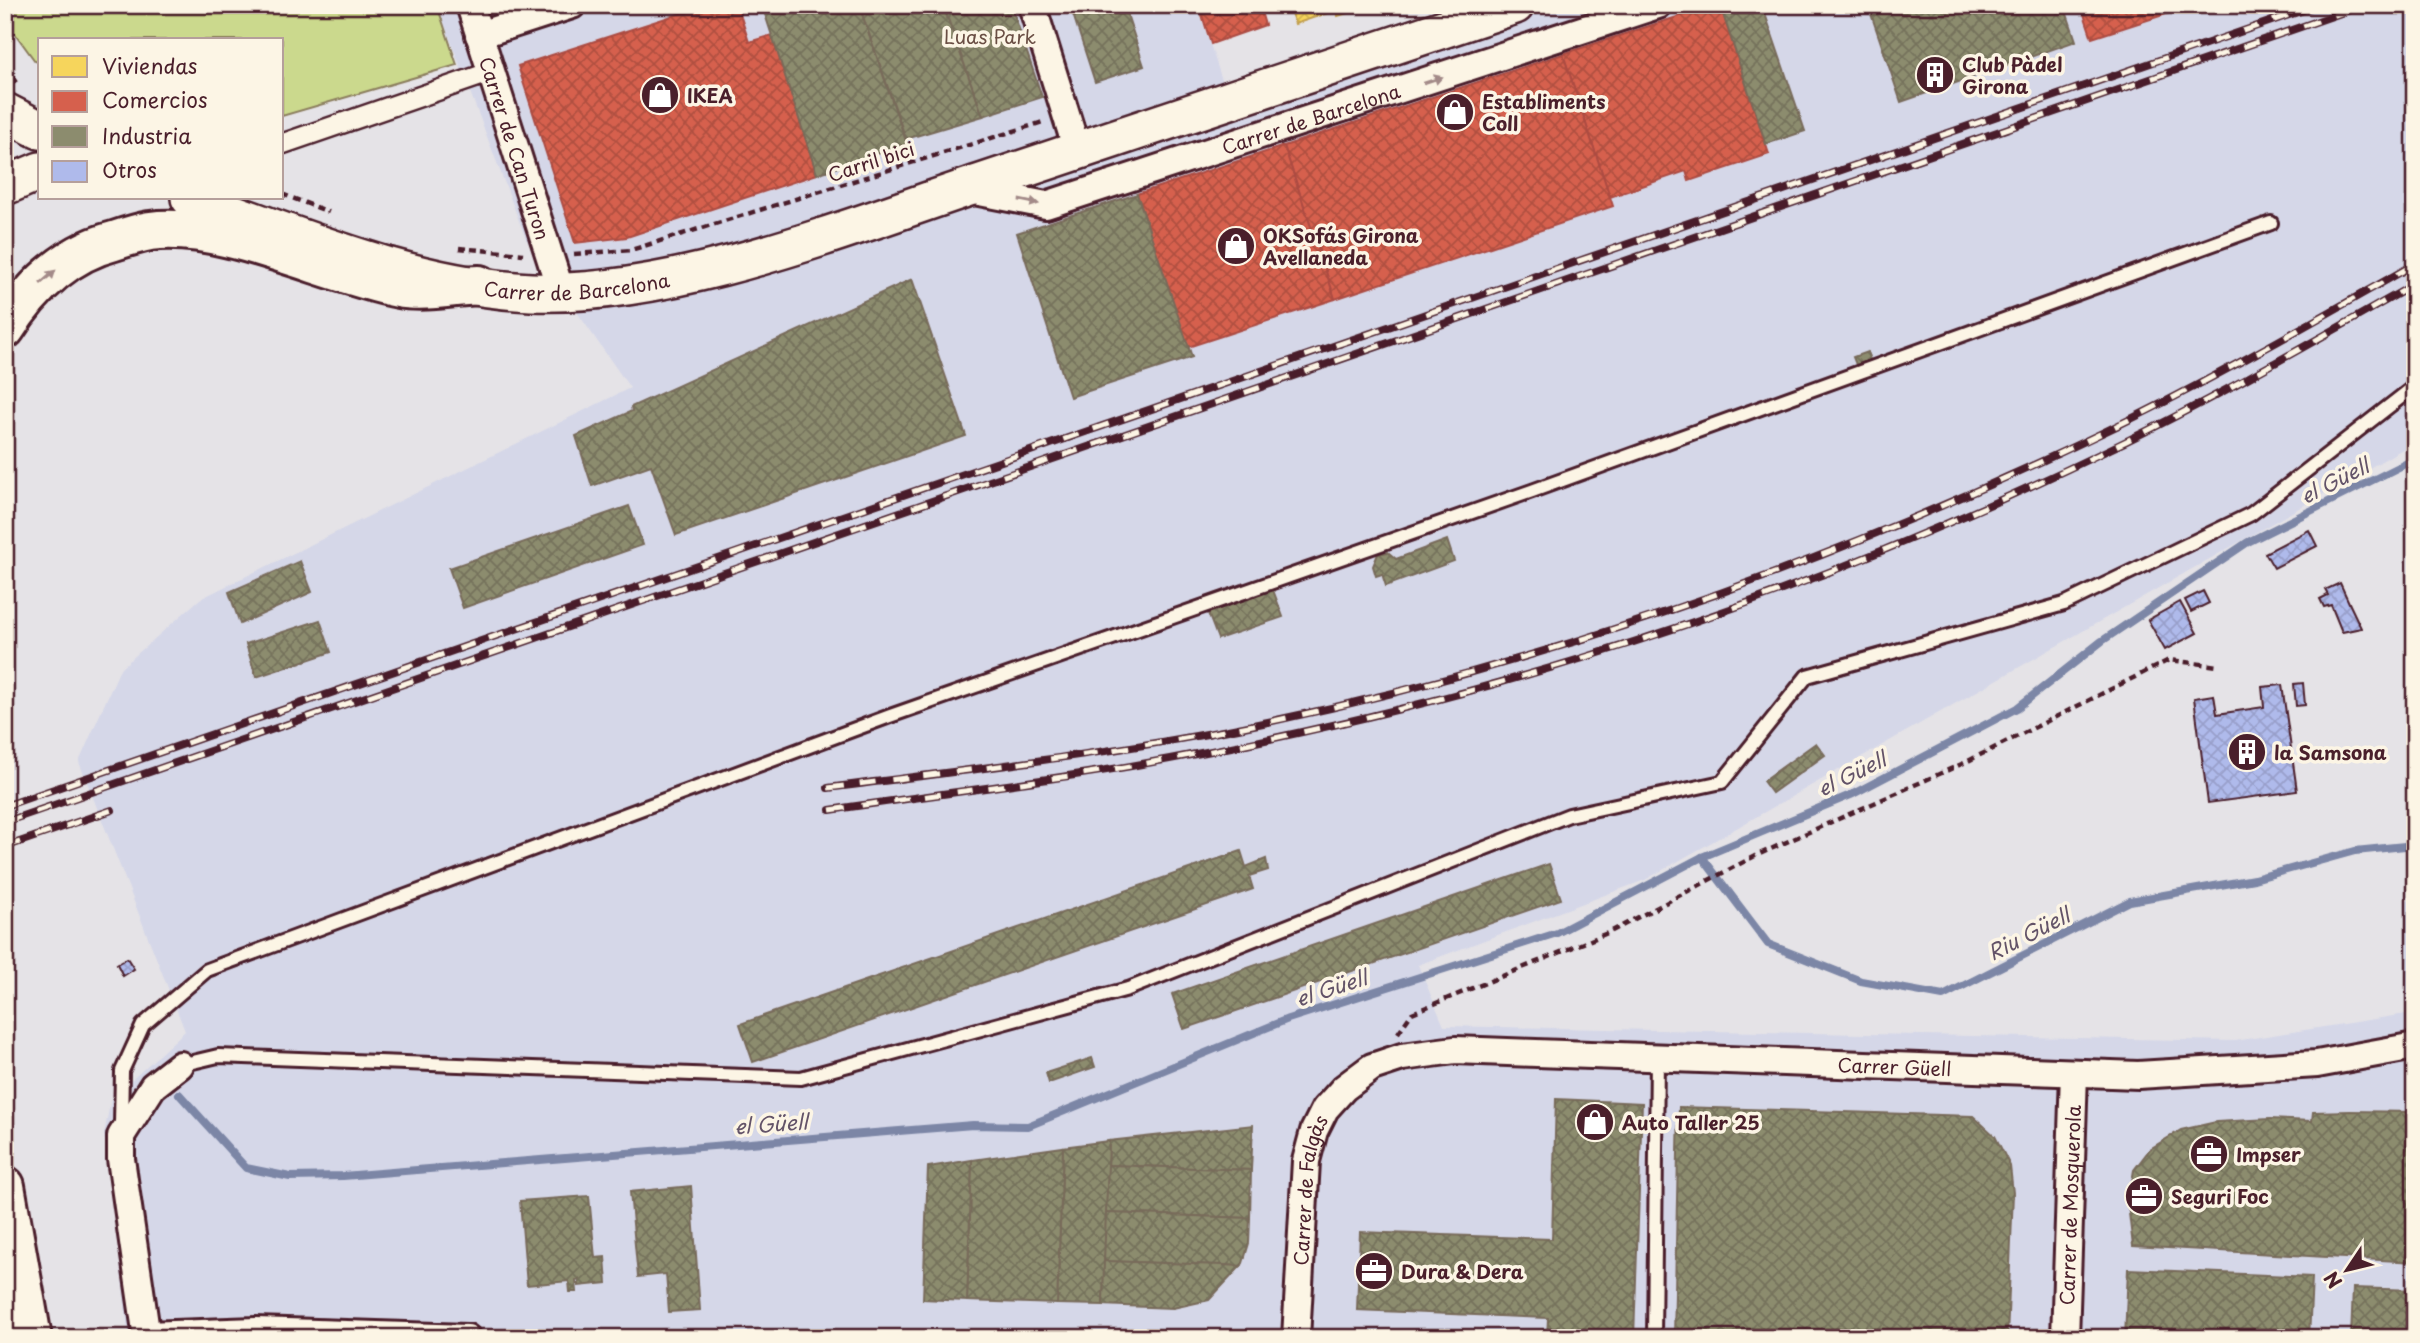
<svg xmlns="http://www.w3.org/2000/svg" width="2420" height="1343" font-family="'Playpen Sans',sans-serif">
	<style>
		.built { fill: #d5d7e8 }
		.green { fill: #cbd98d; stroke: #8a7c5c; stroke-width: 2 }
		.homes { fill: url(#homes-cross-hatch); stroke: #c29e4d; stroke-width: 2 }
		.shops { fill: url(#shops-cross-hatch); stroke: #ac4c43; stroke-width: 2 }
		.industry { fill: url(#industry-cross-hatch); stroke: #786b5a; stroke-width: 2 }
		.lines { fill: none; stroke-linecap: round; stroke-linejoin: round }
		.stream { stroke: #7c86a6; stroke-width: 8 }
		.building { fill: url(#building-cross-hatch); stroke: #4a1f2b; stroke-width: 2 }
		.service-casing { stroke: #4a1f2b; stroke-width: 18 }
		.pedestrian-casing { stroke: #4a1f2b; stroke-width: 24 }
		.minor-casing { stroke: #4a1f2b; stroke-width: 32 }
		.secondary-casing { stroke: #4a1f2b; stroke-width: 42 }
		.trunk-casing { stroke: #4a1f2b; stroke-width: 44 }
		.path { stroke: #4a1f2b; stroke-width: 4.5; stroke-dasharray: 7 5; stroke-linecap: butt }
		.service { stroke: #fcf5e5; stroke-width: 12 }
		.pedestrian { stroke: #fcf5e5; stroke-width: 19 }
		.minor { stroke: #fcf5e5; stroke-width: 26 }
		.secondary { stroke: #fcf5e5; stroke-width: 37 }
		.trunk { stroke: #fcf5e5; stroke-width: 38 }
		.rail-casing { stroke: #4a1f2b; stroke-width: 8 }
		.rail { stroke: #fcf5e5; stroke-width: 5; stroke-dasharray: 16; stroke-linecap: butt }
		.oneway { fill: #a38a88 }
		.labels { text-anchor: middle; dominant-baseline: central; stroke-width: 7; stroke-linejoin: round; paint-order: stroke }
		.park-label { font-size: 19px; fill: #6a4e44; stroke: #fcf5e5 }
		.poi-label { font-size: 19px; font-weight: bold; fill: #4a1f2b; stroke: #fcf5e5; text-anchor: start }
		.street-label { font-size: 19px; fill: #4a1f2b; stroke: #fcf5e5 }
		.water-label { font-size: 21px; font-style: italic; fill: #635368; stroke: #fcf5e5 }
	</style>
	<defs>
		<pattern id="homes-cross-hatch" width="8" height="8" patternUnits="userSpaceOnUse" patternTransform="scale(1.75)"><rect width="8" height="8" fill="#f6d55c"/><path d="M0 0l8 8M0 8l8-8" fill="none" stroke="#d4b650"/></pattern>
		<pattern id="shops-cross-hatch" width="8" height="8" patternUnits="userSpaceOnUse" patternTransform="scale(1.75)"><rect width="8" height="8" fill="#d6604d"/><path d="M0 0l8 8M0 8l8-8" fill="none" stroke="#b04f40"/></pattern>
		<pattern id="industry-cross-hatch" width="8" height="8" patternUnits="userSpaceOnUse" patternTransform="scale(1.75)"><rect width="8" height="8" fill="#8c8c6e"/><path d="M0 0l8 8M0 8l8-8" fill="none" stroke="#74725b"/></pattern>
		<pattern id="building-cross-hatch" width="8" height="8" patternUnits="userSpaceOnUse" patternTransform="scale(1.75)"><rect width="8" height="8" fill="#afbaeb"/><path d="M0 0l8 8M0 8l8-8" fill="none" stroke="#989fca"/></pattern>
	</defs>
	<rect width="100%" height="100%" fill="#e5e3e7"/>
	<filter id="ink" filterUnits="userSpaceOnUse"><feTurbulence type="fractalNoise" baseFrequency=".0143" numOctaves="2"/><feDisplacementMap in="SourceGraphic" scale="14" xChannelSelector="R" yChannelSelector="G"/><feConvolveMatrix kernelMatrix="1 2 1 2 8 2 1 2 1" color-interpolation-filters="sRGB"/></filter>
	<g filter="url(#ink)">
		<!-- built -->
		<polygon class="built" points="437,5 1197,5 1232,110 1538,5 2415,5 2415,442 1645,880 1418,965 1444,1026 2235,1041 2406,1014 2405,900 2415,899 2415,1338 129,1338 104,1134 111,1099 185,1031 79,762 120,669 200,599 630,388 526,239"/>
		<!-- green -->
		<polygon class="green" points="5,5 437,5 457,65 282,116 282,40 40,40 40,63 35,61 6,21"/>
		<!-- homes -->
		<polygon class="homes" points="1288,5 1369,5 1369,6 1338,16 1336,10 1295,24"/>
		<!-- shops -->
		<g class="shops">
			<polygon points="706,5 737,5 749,42 772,35 817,174 627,237 575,243 518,66"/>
			<polygon points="1199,5 1259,5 1265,25 1211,44"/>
			<polygon points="1714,5 1720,5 1769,154 1689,181 1686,171 1610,197 1563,54"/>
			<polygon points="2081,5 2194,5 2092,38"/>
			<polygon points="1563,54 1613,206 1335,299 1284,146"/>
			<polygon points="1284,146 1335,299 1188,347 1137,194"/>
		</g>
		<!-- industry -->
		<g class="industry">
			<polygon points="762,5 859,5 907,144 817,174"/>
			<polygon points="859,5 943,5 983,116 906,139"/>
			<polygon points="943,5 1011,5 1042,97 983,116"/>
			<polygon points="1070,5 1124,5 1144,66 1095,82"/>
			<polygon points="1720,5 1762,5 1805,131 1766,144"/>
			<polygon points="1868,5 2064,5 2076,41 1901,102"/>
			<polygon points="1137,194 1192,357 1070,397 1017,233"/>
			<polygon points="912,279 966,436 676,535 651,465 592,486 576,436 632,411 631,407"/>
			<polygon points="1867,352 1871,362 1857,367 1853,357"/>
			<polygon points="629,506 643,545 463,608 449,568"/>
			<polygon points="1447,540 1454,561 1386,586 1382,574 1376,576 1373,566 1378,554 1388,552 1396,559"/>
			<polygon points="300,561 312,592 240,624 229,592"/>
			<polygon points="1273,590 1283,617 1218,639 1208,613"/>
			<polygon points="320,620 331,652 256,677 246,644"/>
			<polygon points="1816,743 1825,755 1772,793 1763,781"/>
			<polygon points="1241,851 1246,867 1266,859 1268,870 1249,876 1253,889 753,1062 740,1024"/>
			<polygon points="1549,864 1561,899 1184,1029 1172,994"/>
			<polygon points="1092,1058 1095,1067 1049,1083 1046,1073"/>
			<polygon points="1556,1099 1642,1103 1634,1338 1547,1338 1548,1318 1357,1310 1360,1232 1552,1239"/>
			<polygon points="1679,1107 1973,1116 1995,1136 2010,1166 2013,1193 2007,1338 1674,1338"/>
			<polygon points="2350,1111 2415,1112 2415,1262 2133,1246 2128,1205 2134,1170 2150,1149 2181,1130 2216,1122 2270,1119 2312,1121 2313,1112"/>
			<polygon points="1253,1125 1251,1170 1108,1165 1109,1141"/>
			<polygon points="1109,1141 1103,1305 1057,1304 1063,1147"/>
			<polygon points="1063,1147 1057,1304 967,1301 972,1160"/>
			<polygon points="972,1160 967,1301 923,1299 928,1167"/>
			<polygon points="1108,1165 1251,1170 1250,1218 1106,1213"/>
			<polygon points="691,1186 700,1310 669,1312 666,1274 638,1277 630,1192"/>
			<polygon points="589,1196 595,1258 605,1257 607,1283 579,1286 579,1280 576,1281 577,1292 570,1292 569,1281 527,1285 520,1201"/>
			<polygon points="1106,1213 1250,1218 1249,1243 1243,1263 1241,1266 1104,1261"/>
			<polygon points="1104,1261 1223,1265 1241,1266 1209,1300 1173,1308 1124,1306 1103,1305"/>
			<polygon points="2128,1269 2312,1277 2309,1338 2125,1338"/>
			<polygon points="2353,1288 2415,1290 2415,1338 2351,1338"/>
		</g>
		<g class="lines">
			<!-- stream -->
			<g class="stream">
				<polyline points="1702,857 1768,944 1861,981 1943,996 2130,901 2254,879 2355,851 2415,845"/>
				<polyline points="179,1094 246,1168 290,1177 343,1176 973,1125 1028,1126 1288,1019 1557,933 1702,857 1853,794 2017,708 2102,641 2248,542 2415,459"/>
			</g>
		</g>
		<!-- building -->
		<g class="building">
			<polygon points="2309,530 2317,546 2274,568 2265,553"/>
			<polygon points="2340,583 2350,605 2361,628 2342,632 2331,605 2324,607 2320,599 2328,595 2325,590"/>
			<polygon points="2203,591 2209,603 2191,612 2185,600"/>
			<polygon points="2180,602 2197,633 2165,650 2148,620"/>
			<polygon points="2303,683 2305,705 2296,706 2294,684"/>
			<polygon points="2282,685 2297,791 2208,803 2194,698 2214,695 2217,714 2264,707 2262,687"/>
			<polygon points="127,958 134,969 123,976 117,964"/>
		</g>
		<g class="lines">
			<!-- service casing -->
			<g class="service-casing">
				<g id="service">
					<polyline points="180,1065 218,1056 801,1078 1128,989 1569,815 1722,782 1807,676 2064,604 2251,514 2415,386"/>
					<polyline points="121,1125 122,1071 143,1025 207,970 890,716 1532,491 2271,223"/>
					<polyline points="1654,1338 1657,1058"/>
				</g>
			</g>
			<!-- pedestrian casing -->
			<g class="pedestrian-casing">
				<polyline id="pedestrian" points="282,144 491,72"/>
			</g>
			<!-- minor casing -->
			<g class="minor-casing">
				<g id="minor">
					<path id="s1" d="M470 5 561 292"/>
					<polyline points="1032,5 1077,150"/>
					<polyline points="479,35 572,5"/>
					<path id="s2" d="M964 189 1046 205 1658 5"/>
					<polyline points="146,1335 256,1331 467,1338"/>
					<polyline points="147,1338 121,1159 121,1136 153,1086 180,1065"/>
					<path id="s3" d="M1296 1338 1306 1161 1314 1131 1325 1109 1344 1088 1372 1067 1402 1057 1455 1050 2138 1075 2317 1064 2415 1046"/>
					<path id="s4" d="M2065 1338 2074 1073"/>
				</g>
			</g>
			<!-- secondary casing -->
			<g class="secondary-casing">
				<g id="secondary">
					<polyline points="5,112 40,130"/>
					<polyline points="5,186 40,171"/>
					<path id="s5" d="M190 198C299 236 413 286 531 292 673 298 846 228 981 183 1159 123 1337 64 1515 5"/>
				</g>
			</g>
			<!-- trunk casing -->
			<g class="trunk-casing">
				<g id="trunk">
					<path d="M5 329C31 288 66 253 114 241 126 237 138 233 150 231 223 221 327 274 399 288 424 293 455 286 479 285"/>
					<polyline points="5,1186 32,1338"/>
				</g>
			</g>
			<!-- path -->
			<g class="path">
				<polyline points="5,67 17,84"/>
				<polyline points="282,194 329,212"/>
				<polyline points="459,248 523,254"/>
				<polyline points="574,254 631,250 1043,122"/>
				<polyline points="1398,1033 1412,1013 1610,932 1755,856 1964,763 2169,660 2218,666"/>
			</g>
			<!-- service -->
			<use href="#service" class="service"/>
			<!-- pedestrian -->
			<use href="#pedestrian" class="pedestrian"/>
			<!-- minor -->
			<use href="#minor" class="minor"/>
			<!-- secondary -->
			<use href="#secondary" class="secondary"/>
			<!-- trunk -->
			<use href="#trunk" class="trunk"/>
			<!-- rail casing -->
			<g class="rail-casing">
				<g id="rail">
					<path d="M828 788C973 769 1120 753 1263 723 1553 662 1835 561 2102 433 2209 382 2312 322 2415 264"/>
					<polyline points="5,806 2318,5"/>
					<path d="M830 810C930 795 1031 783 1131 766 1283 739 1435 704 1583 658 1763 603 1940 531 2110 449 2214 399 2314 341 2415 284"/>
					<polyline points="5,822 2364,5"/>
					<polyline points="5,847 112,810"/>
				</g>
			</g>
			<!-- rail -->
			<use href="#rail" class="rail"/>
		</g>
		<!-- one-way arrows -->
		<defs><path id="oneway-solid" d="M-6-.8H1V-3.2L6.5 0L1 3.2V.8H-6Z" transform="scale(1.75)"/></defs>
		<g class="oneway">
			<use href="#oneway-solid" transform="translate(1433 80) rotate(-18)"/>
			<use href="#oneway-solid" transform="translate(1029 202) rotate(11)"/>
			<use href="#oneway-solid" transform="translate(48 277) rotate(-41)"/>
		</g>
	</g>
	<!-- icons -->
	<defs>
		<g id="building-disc" transform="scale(2.0125)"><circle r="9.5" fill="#4a1f2b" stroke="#fcf5e5"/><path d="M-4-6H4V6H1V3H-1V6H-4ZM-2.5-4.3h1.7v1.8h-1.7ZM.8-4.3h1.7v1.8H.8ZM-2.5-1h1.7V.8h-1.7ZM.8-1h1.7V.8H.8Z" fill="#fff"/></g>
		<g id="shop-disc" transform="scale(2.0125)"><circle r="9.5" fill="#4a1f2b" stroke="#fcf5e5"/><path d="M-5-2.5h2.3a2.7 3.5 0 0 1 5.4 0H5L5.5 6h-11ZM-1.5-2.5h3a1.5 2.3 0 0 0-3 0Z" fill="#fff"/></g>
		<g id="office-disc" transform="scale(2.0125)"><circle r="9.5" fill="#4a1f2b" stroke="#fcf5e5"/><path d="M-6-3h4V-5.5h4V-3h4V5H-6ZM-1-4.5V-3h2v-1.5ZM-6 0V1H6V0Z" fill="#fff"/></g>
	</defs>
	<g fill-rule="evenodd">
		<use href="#building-disc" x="1935" y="75"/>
		<use href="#shop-disc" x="660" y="95"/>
		<use href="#shop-disc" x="1455" y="112"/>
		<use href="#shop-disc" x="1236" y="246"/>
		<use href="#building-disc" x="2247" y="752"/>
		<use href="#shop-disc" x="1595" y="1122"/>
		<use href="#office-disc" x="2209" y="1154"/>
		<use href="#office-disc" x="2144" y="1196"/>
		<use href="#office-disc" x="1374" y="1271"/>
	</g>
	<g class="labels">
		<!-- park labels -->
		<g class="park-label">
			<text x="990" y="36">Luas Park</text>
		</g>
		<!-- poi labels -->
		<g class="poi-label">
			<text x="1962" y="64">Club Pàdel<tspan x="1962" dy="22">Girona</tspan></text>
			<text x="687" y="95">IKEA</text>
			<text x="1482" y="101">Establiments<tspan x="1482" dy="22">Coll</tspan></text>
			<text x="1263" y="235">OKSofás Girona<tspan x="1263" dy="22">Avellaneda</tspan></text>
			<text x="2274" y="752">la Samsona</text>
			<text x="1622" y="1122">Auto Taller 25</text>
			<text x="2236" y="1154">Impser</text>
			<text x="2171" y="1196">Seguri Foc</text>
			<text x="1401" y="1271">Dura &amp; Dera</text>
		</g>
		<!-- street labels -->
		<g class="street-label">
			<text stroke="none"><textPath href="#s2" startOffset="362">Carrer de Barcelona</textPath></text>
			<text stroke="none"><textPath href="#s1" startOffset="150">Carrer de Can Turon</textPath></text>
			<text transform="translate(871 161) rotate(-18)">Carril bici</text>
			<text stroke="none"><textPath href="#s5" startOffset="401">Carrer de Barcelona</textPath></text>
			<text stroke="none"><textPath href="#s3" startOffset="821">Carrer Güell</textPath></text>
			<text stroke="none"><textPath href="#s3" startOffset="149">Carrer de Falgàs</textPath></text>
			<text stroke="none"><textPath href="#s4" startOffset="133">Carrer de Mosquerola</textPath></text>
		</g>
		<!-- water labels -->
		<g class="water-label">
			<text transform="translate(2334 480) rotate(-27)">el Güell</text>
			<text transform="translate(1851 773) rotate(-26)">el Güell</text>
			<text transform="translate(2028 933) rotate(-27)">Riu Güell</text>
			<text transform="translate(1331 987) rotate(-18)">el Güell</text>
			<text transform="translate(771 1123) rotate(-4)">el Güell</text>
		</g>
	</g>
	<!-- margin -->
	<rect width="2420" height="1343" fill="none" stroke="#fcf5e5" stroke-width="28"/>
	<rect x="14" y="14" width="2392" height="1315" fill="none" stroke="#4a1f2b" stroke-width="2.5" filter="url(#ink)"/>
	<!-- legend -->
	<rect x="38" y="38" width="245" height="161" fill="#fcf5e5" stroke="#b59f9b" stroke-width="2"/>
	<rect x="52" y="56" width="35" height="21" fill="#f6d55c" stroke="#b59f9b" stroke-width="2"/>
	<text x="102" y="74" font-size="21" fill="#4a1f2b">Viviendas</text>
	<rect x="52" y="91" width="35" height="21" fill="#d6604d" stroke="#b59f9b" stroke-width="2"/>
	<text x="102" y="108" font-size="21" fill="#4a1f2b">Comercios</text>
	<rect x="52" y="126" width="35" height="21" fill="#8c8c6e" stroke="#b59f9b" stroke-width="2"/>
	<text x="102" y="144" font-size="21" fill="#4a1f2b">Industria</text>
	<rect x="52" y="161" width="35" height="21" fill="#afbaeb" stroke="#b59f9b" stroke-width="2"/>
	<text x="102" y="178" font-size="21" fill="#4a1f2b">Otros</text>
	<!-- north arrow -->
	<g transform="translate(2347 1270) rotate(235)" stroke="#fcf5e5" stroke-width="5" paint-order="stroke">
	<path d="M0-5L12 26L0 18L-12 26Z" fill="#4a1f2b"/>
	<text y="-10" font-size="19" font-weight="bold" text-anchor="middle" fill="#4a1f2b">N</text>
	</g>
</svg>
